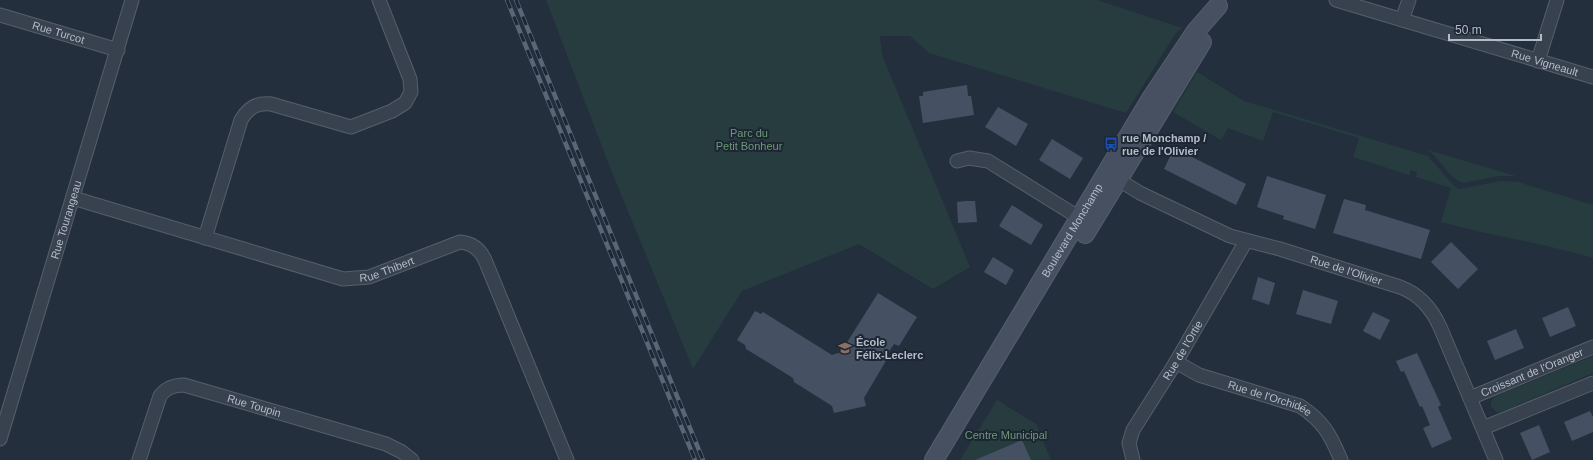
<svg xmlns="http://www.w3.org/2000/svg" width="1593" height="460" font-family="Arial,sans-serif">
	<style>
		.green { fill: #263c3f }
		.building { fill: #455162 }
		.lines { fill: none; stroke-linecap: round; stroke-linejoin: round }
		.street-casing { stroke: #565f6c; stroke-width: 15 }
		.secondary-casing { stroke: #565f6c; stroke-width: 20 }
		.street { stroke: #38414e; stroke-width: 13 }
		.secondary { stroke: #465061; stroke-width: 18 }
		.rail-casing { stroke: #5a6575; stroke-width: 4.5 }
		.rail { stroke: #1d2633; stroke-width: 3; stroke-dasharray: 9; stroke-linecap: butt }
		.labels { text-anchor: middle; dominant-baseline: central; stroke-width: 4; stroke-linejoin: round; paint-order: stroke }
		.street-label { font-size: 11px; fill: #b4bcc9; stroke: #1d2633 }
		.park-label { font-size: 11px; fill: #6b9a76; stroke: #1d2633 }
		.poi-label { font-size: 11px; font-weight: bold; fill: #b4bcc9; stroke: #1d2633; text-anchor: start }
	</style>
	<rect width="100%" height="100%" fill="#242f3e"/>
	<!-- green -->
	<g class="green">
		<polygon points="546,0 1097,0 1182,28 1176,33 1126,113 929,53 910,36 880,36 882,55 970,267 933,289 859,244 742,291 693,369 611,170"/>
		<path d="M1197 72 1244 101 1428 156 1455 187 1460 189 1501 181 1518 182 1593 205V258C1543 243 1491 236 1441 222L1451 188 1416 177 1417 172 1411 170 1409 175 1353 157 1359 138 1273 112 1263 141 1228 128 1221 140 1173 112Z"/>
		<path d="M1428 150 1516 176H1499L1463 183C1449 178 1440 159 1428 150Z"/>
		<polygon points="1593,356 1593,373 1501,412 1496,412 1491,406 1491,401 1494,397"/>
		<polygon points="997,400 1036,424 1051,460 960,460"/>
	</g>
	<!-- building -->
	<g class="building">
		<polygon points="967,85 968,96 971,96 974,115 923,123 919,96 923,96 923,92"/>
		<polygon points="998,107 1028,124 1016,146 985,127"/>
		<polygon points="1052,139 1083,158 1070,179 1039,160"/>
		<polygon points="1174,148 1246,184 1236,205 1164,169"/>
		<polygon points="1267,176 1326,195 1315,229 1283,219 1284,216 1257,207"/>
		<polygon points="1344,199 1366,205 1365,210 1430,230 1421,259 1333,233"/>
		<polygon points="966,201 975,201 977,222 958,223 957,202"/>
		<polygon points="1012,205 1043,225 1031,245 999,226"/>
		<polygon points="1451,242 1478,269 1458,289 1431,262"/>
		<polygon points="993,257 1014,270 1006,285 984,272"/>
		<polygon points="1258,277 1275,283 1269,305 1252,299"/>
		<polygon points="1303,290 1338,301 1331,324 1296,314"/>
		<polygon points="878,293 917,317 899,346 894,344 886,356 887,359 864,398 866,406 834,413 832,406 794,382 793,378 746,349 745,345 737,340 755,311 761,314 763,312 832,355 841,352"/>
		<polygon points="1568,307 1576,326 1550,337 1542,318"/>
		<polygon points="1373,312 1390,320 1380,340 1363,331"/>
		<polygon points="1516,329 1524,348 1495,360 1487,341"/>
		<polygon points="1417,353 1441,405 1438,407 1452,439 1432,448 1423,428 1430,425 1422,406 1420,407 1404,371 1401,372 1396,361"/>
		<polygon points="1590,411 1593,417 1593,432 1572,441 1564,422"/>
		<polygon points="1539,425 1550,452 1532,460 1520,433"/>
		<polygon points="1022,440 1031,460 975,460"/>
	</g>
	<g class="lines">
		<!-- street casing -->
		<g class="street-casing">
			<g id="street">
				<path id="s1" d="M1336 0 1593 77"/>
				<path id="s2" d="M0 15 118 50"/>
				<polyline points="1402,20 1409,0"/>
				<polyline points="1538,61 1557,0"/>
				<polyline points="957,161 969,158 988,161 1086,222"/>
				<path id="s3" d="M1111 175 1140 193 1230 236 1280 249 1400 287C1419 294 1432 309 1440 327L1496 460"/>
				<path id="s4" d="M73 198 343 279 369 277 460 242C472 243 480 249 485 260L567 460"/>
				<path d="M205 238 241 120C248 108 257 102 271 104L351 127 392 111 405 103 411 92 410 79 379 0"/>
				<path id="s5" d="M1176 362 1199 375 1300 406C1324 422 1330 434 1341 460"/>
				<path id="s6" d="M1470 398 1593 347"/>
				<polyline points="1483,428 1593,383"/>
				<path id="s7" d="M0 439 132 0"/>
				<path id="s8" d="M139 460 160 396C166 388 173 385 184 385L386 444 402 452 412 460"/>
				<path id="s9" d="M1133 460 1129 443 1133 430 1176 362 1246 241"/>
			</g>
		</g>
		<!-- secondary casing -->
		<g class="secondary-casing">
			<g id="secondary">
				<polyline points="1085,234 1202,42"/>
				<path id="s10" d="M934 460 1152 97 1196 31 1218 6"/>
			</g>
		</g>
		<!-- street -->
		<use href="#street" class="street"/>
		<!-- secondary -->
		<use href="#secondary" class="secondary"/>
		<!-- rail casing -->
		<g class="rail-casing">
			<g id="rail">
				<polyline points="507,0 695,460"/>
				<polyline points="516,0 703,460"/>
			</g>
		</g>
		<!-- rail -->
		<use href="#rail" class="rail"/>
	</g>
	<!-- icons -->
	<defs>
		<g id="bus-bare" transform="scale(1.08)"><path d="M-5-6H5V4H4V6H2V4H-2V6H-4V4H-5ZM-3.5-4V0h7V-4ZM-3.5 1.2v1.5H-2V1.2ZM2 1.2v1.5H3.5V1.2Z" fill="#1a4fb4" stroke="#1d2633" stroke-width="2.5" paint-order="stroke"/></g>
		<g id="school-bare" transform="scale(1.08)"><path d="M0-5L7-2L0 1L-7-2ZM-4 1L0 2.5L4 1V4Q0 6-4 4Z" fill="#8d6e63" stroke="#1d2633" stroke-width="2.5" paint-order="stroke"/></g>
	</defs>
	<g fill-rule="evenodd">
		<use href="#bus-bare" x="1111" y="144"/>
		<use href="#school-bare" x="845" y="348"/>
	</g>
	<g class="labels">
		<!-- street labels -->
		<g class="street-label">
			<text stroke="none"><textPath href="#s2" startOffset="61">Rue Turcot</textPath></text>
			<text stroke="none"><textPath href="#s1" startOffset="218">Rue Vigneault</textPath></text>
			<text stroke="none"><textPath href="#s7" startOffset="229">Rue Tourangeau</textPath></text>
			<text stroke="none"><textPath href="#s10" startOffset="268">Boulevard Monchamp</textPath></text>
			<text stroke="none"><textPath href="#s4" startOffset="327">Rue Thibert</textPath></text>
			<text stroke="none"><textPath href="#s3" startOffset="255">Rue de l'Olivier</textPath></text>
			<text stroke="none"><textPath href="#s9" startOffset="125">Rue de l'Ortie</textPath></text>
			<text stroke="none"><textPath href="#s6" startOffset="67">Croissant de l'Oranger</textPath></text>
			<text stroke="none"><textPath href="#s5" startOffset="101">Rue de l'Orchidée</textPath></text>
			<text stroke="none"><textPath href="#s8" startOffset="168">Rue Toupin</textPath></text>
		</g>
		<!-- park labels -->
		<g class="park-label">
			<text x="749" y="133">Parc du<tspan x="749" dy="13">Petit Bonheur</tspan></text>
			<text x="1006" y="435">Centre Municipal</text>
		</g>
		<!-- poi labels -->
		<g class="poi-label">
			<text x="1122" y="138">rue Monchamp /<tspan x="1122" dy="13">rue de l'Olivier</tspan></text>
			<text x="856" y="342">École<tspan x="856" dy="13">Félix-Leclerc</tspan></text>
		</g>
	</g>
	<!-- scale -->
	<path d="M1449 34v6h92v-6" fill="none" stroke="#b4bcc9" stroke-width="2"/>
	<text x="1455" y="34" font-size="12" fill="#b4bcc9" stroke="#1d2633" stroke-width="3" paint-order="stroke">50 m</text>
</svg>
